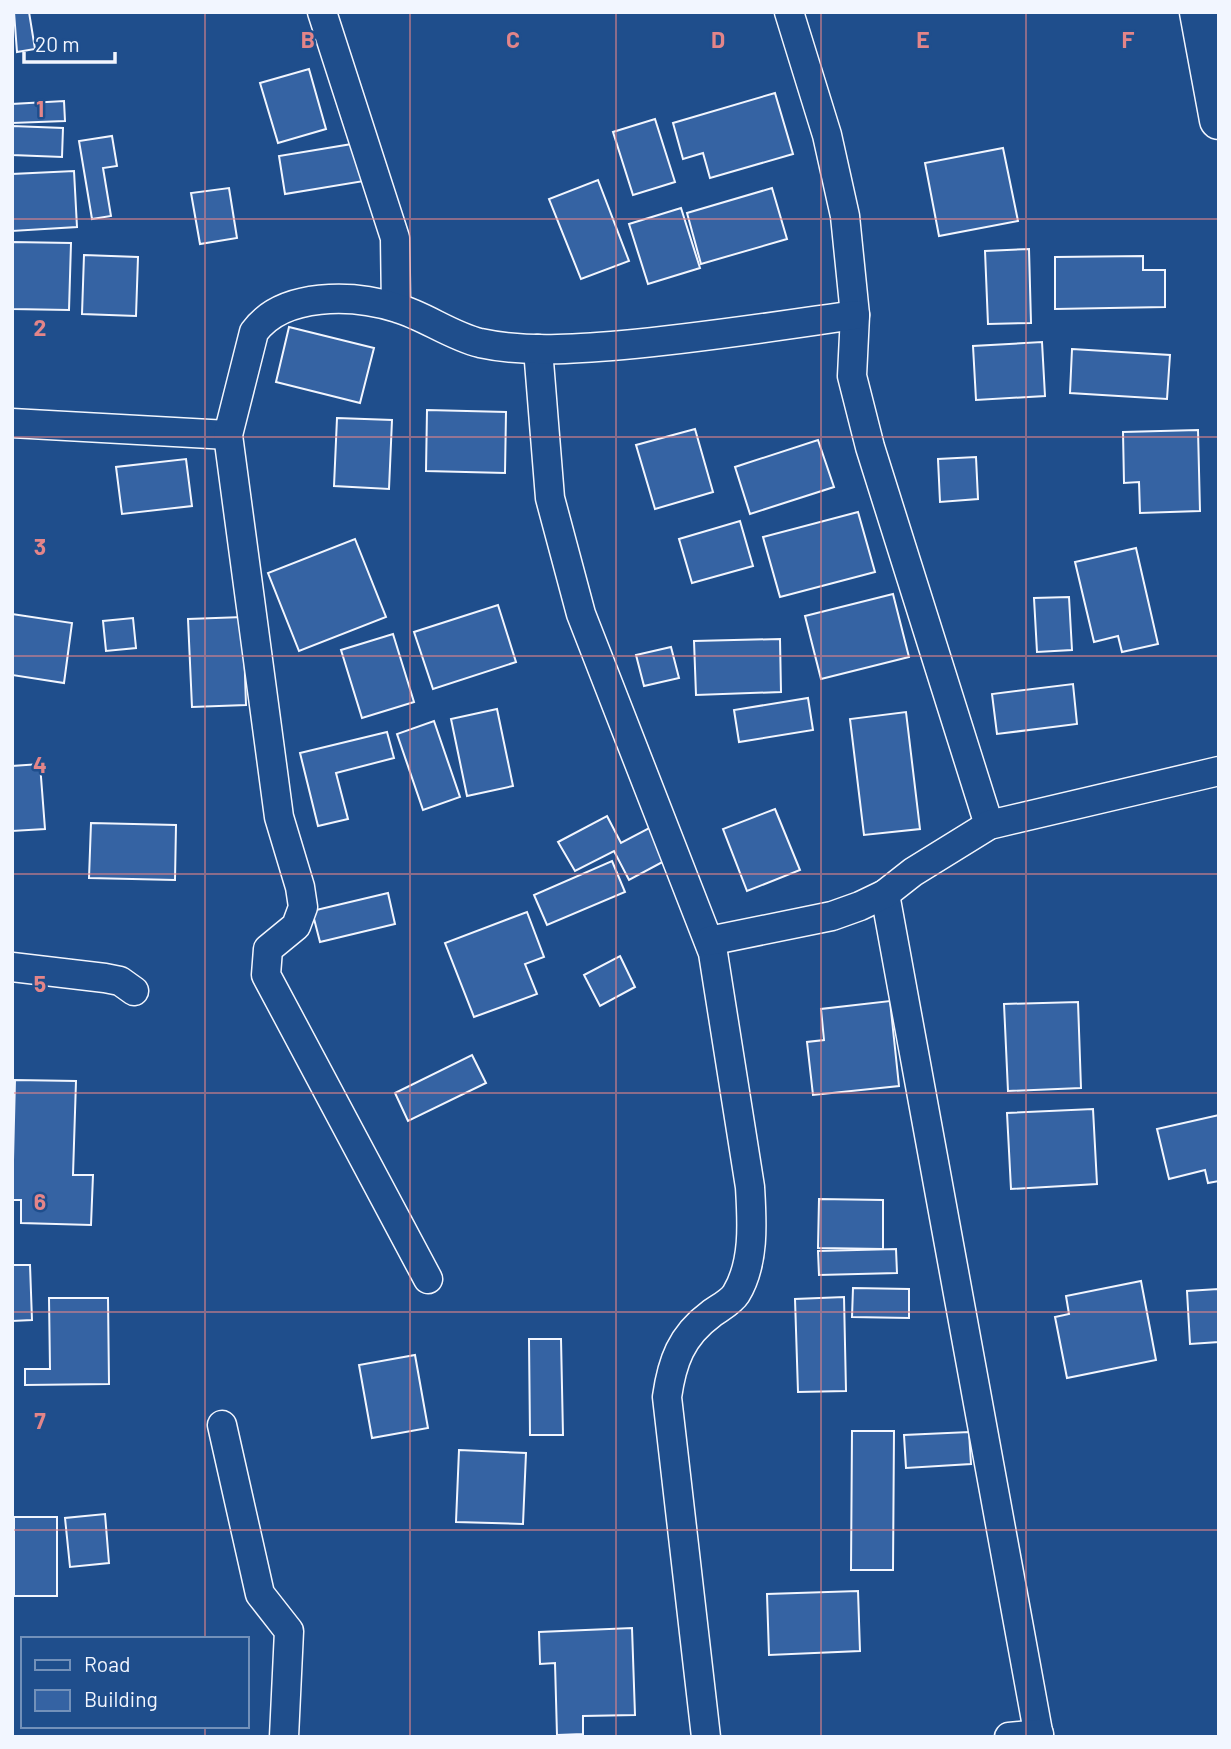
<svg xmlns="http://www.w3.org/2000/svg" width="1231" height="1749" font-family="Barlow,sans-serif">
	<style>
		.building { fill: #3563a3; stroke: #f2f6ff; stroke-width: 2 }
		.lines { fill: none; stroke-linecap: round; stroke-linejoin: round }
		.street-casing { stroke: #f2f6ff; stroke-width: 31 }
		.secondary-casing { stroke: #f2f6ff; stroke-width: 41 }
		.street { stroke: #1f4e8c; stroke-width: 28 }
		.secondary { stroke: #1f4e8c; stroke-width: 38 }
		.grid { fill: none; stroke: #e38589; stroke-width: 2; stroke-opacity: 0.55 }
		.grid-label { font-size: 23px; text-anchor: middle; font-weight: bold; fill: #e38589; stroke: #1f4e8c; stroke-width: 5; stroke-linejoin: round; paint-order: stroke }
	</style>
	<rect width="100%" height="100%" fill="#1f4e8c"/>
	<!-- building -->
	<g class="building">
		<polygon points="14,12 29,12 35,49 17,52"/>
		<polygon points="309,69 326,129 278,143 260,83"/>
		<polygon points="775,93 793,154 710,178 703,153 683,159 673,123"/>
		<polygon points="64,101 65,121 12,123 12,104"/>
		<polygon points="655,119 675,182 633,195 613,132"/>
		<polygon points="12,126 63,128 62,157 12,155"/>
		<polygon points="112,136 117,166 103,168 111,216 92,219 79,141"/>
		<polygon points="358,143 364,181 285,194 279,156"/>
		<polygon points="1003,148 1018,221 939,236 925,163"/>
		<polygon points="74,171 77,227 12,231 12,174"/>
		<polygon points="598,180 629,261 581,279 549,199"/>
		<polygon points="229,188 237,238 200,244 191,193"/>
		<polygon points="772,188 787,239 701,264 687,213"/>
		<polygon points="681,208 700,268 648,284 629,224"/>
		<polygon points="12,242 71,243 69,310 12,309"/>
		<polygon points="1029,249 1031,323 988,324 985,251"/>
		<polygon points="84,255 138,257 136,316 82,314"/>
		<polygon points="1143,256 1143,270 1165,270 1165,307 1055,309 1055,257"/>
		<polygon points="289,327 374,348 360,403 276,382"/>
		<polygon points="1042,342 1045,396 976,400 973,346"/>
		<polygon points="1072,349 1170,355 1167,399 1070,393"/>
		<polygon points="427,410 506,412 505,473 426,471"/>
		<polygon points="337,418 392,420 389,489 334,486"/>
		<polygon points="695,429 713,492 655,509 636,445"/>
		<polygon points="1198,430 1200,511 1140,513 1139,482 1124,483 1123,432"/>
		<polygon points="818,440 834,487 750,514 735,467"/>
		<polygon points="976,457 978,499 940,502 938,459"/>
		<polygon points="186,459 192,506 122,514 116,467"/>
		<polygon points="858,512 875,572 780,597 763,537"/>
		<polygon points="740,521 753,566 692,583 679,539"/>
		<polygon points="355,539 386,617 299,651 268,573"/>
		<polygon points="1136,548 1158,644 1122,652 1118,636 1094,642 1075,562"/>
		<polygon points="893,594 909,657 821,679 805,616"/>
		<polygon points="1069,597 1072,650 1037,652 1034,598"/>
		<polygon points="498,605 516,662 433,689 414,632"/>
		<polygon points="12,614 72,623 64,683 12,675"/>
		<polygon points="243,617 246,705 192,707 188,619"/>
		<polygon points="133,618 136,648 106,651 103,621"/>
		<polygon points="393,634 414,702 362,718 341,650"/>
		<polygon points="780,639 781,692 696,695 694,641"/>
		<polygon points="671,647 679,678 644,686 636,655"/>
		<polygon points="1073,684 1077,724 997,734 992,694"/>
		<polygon points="808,698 813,730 739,742 734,710"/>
		<polygon points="497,709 513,786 467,796 451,719"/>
		<polygon points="906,712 920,829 864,835 850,719"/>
		<polygon points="434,721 460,797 423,810 397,734"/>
		<polygon points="387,732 394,758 336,773 348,819 318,826 300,753"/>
		<polygon points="40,764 45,829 12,831 12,766"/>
		<polygon points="775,809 800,870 747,891 723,829"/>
		<polygon points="607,816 621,843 653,826 670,858 629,880 614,851 575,871 558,842"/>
		<polygon points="91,823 176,825 175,880 89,878"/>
		<polygon points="612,861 625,892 547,925 534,895"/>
		<polygon points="388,893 395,924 320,942 312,911"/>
		<polygon points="527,912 544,957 525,964 537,994 474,1017 445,943"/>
		<polygon points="620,956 635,987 600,1006 584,975"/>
		<polygon points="890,1001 899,1086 813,1095 807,1042 824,1040 821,1009"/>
		<polygon points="1078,1002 1081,1088 1008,1091 1004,1004"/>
		<polygon points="472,1055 486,1083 408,1121 395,1093"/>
		<polygon points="15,1080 76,1081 73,1175 93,1175 91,1225 21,1223 21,1200 12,1200"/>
		<polygon points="1093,1109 1097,1184 1011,1189 1007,1113"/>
		<polygon points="1219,1115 1219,1181 1208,1183 1205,1170 1169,1179 1157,1129"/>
		<polygon points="819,1199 883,1200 883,1249 818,1248"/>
		<polygon points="896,1249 897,1273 819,1275 818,1251"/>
		<polygon points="12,1265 30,1265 32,1320 12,1321"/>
		<polygon points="1141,1281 1156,1360 1067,1378 1055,1317 1069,1314 1066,1296"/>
		<polygon points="853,1288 909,1289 909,1318 852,1317"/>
		<polygon points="1218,1289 1219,1342 1190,1344 1187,1291"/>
		<polygon points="844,1297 846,1391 798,1392 795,1299"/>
		<polygon points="49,1298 108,1298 109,1384 25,1385 25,1369 50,1369"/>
		<polygon points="529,1339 561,1339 563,1435 530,1435"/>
		<polygon points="415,1355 428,1428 372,1438 359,1365"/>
		<polygon points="852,1431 894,1431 893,1570 851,1570"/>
		<polygon points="969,1432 971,1464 906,1468 904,1435"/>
		<polygon points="459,1450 526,1453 523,1524 456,1522"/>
		<polygon points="105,1514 109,1563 70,1567 65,1518"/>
		<rect x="14" y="1517" width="43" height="79"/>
		<polygon points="858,1591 860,1651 769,1655 767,1594"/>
		<polygon points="632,1628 635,1715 583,1716 583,1734 557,1735 555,1663 540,1664 539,1632"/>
	</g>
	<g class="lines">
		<!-- street casing -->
		<g class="street-casing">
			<g id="street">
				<polyline points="322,12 395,238 396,307"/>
				<polyline points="789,12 827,135 845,216 855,315 852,376 870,447 989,825"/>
				<path d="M538 349 550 498 581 614 713 953 750 1187C752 1221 755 1263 736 1294 731 1302 719 1308 711 1314 681 1336 672 1362 667 1397L706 1737"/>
				<polyline points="12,423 228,435"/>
				<polyline points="885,894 1039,1737"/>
				<polyline points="709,941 832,916 860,906 885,894 913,872 989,825 1219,771"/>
				<polyline points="12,967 105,978 120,981 134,991"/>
				<path d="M428 1279 266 975 268 949 296 926 303 907 300 887 279 817 228 435 254 332C283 292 353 294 397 308 425 316 451 336 480 343 526 353 576 349 623 345 701 338 778 326 855 315"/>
				<polyline points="222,1425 260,1594 289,1631 284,1737"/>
				<polyline points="1009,1737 1039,1734"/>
			</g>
		</g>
		<!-- secondary casing -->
		<g class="secondary-casing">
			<polyline id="secondary" points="1199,12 1219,120"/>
		</g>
		<!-- street -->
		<use href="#street" class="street"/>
		<!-- secondary -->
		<use href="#secondary" class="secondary"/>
	</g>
	<!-- grid -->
	<path class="grid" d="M205 12V1639M410 12V1737M616 12V1737M821 12V1737M1026 12V1737M12 219H1219M12 437H1219M12 656H1219M12 874H1219M12 1093H1219M12 1312H1219M12 1530H1219M205 1726V1737"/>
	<g class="grid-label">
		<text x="308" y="48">B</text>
		<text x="513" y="48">C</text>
		<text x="718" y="48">D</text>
		<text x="923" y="48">E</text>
		<text x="1128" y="48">F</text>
		<text x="40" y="117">1</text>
		<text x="40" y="336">2</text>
		<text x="40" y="555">3</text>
		<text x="40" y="773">4</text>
		<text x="40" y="992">5</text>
		<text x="40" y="1210">6</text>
		<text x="40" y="1429">7</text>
	</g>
	<!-- border -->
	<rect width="1231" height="1749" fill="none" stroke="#f2f6ff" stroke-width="28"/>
	<!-- legend -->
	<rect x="21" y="1637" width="228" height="91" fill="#1f4e8c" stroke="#7391ba" stroke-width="2"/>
	<rect x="35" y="1660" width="35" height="10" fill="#1f4e8c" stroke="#7391ba" stroke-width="2"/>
	<text x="84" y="1672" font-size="21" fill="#f2f6ff">Road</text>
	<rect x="35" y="1690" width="35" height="21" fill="#3563a3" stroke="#7391ba" stroke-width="2"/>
	<text x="84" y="1707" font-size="21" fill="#f2f6ff">Building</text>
	<!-- scale -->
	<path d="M24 52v10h91v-10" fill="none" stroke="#f2f6ff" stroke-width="3.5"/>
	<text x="35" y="52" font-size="21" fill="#f2f6ff" stroke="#1f4e8c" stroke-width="5" paint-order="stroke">20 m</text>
</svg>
